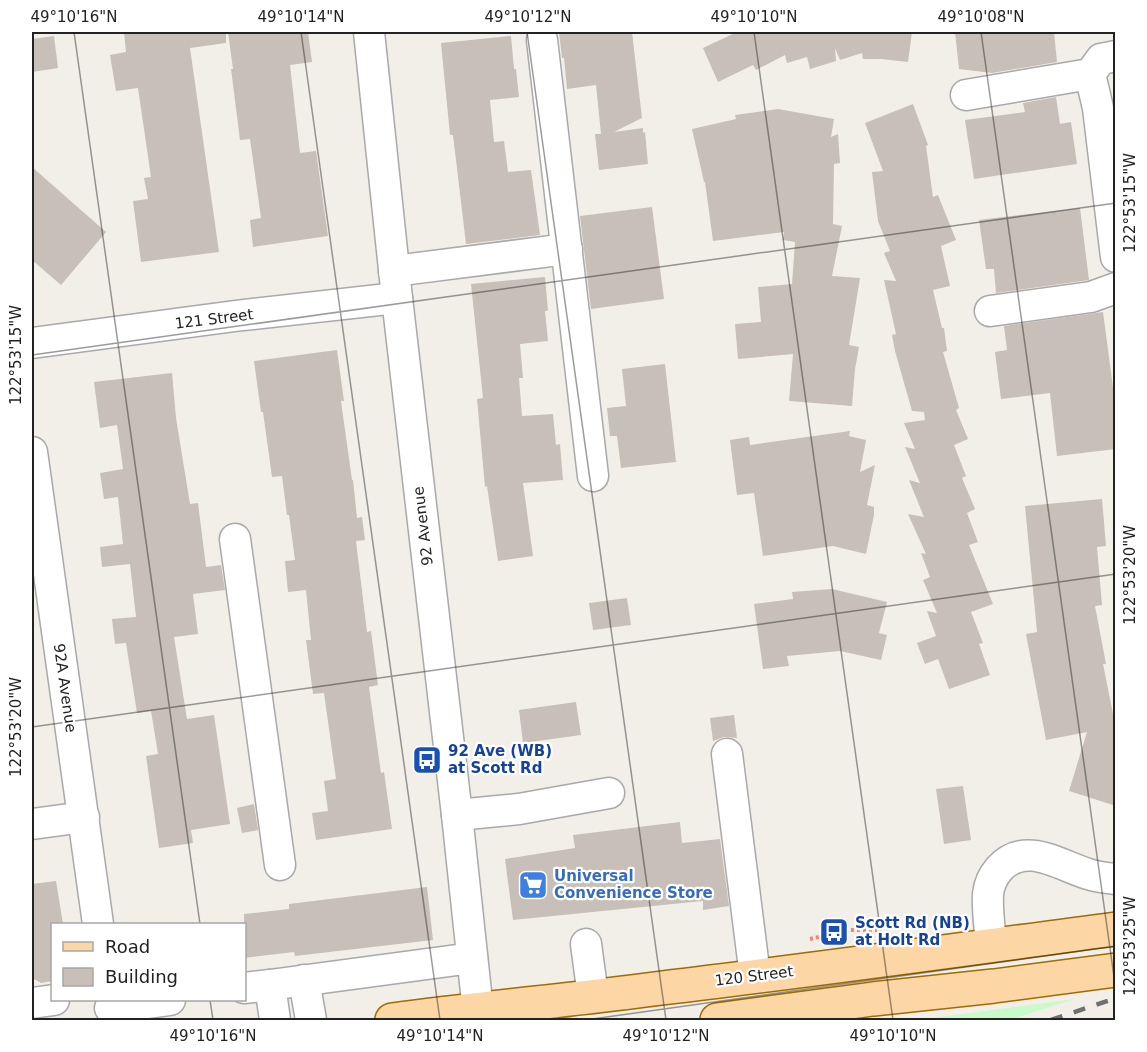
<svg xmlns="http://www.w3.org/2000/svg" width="1147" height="1052" font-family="'DejaVu Sans',sans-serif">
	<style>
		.park { fill: #c8facc }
		.building { fill: #c7bfb8 }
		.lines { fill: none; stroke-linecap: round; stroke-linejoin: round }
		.minor-casing { stroke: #a9a9a9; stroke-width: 33 }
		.major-casing { stroke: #a06b00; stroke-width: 36 }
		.path { stroke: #fa8072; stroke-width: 4; stroke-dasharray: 3 3; stroke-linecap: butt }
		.minor { stroke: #fff; stroke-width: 30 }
		.major { stroke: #fcd6a4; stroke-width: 33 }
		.rail { stroke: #707070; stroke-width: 4.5; stroke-dasharray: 12 12; stroke-linecap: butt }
		.ticks { fill: none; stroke: #222; stroke-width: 1.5; stroke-opacity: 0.45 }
		.labels { text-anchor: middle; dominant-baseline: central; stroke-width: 4.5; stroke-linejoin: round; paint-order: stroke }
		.street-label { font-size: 15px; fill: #222; stroke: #fff }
		.transit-label { font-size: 15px; font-weight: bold; fill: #164399; stroke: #fff; text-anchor: start }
		.shop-label { font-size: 15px; font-weight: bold; fill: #366cbe; stroke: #fff; text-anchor: start }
		.neatline { fill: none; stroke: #222; stroke-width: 2 }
		.ticks-label { font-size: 15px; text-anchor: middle; fill: #222 }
	</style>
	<rect width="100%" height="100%" fill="#f2efe9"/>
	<!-- park -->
	<polygon class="park" points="1075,999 1009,1020 917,1020"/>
	<!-- building -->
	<g class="building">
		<polygon points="124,32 226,32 226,43 190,48 219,252 141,262 133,201 148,199 144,178 151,177 138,88 116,91 110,55 126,52"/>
		<polygon points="228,32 308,32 312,62 290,65 300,153 316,151 328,236 253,247 250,220 261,218 250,139 240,140 231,69 233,69"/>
		<polygon points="559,32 632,32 642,118 614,132 643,128 643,133 645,132 648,164 599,170 595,134 601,134 596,85 567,89 564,58 562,58"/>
		<polygon points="737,32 912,32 908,62 881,59 863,59 862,53 840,60 835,48 836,61 810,69 807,57 787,63 785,55 756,70 753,65 718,82 703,48"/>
		<polygon points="955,32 1054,32 1057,62 992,73 959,69"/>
		<polygon points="54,36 58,68 32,72 32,39"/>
		<polygon points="511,36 514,69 516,69 519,97 490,100 494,142 504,141 508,172 531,170 540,235 466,244 453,135 450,135 441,43"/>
		<polygon points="1056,97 1060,124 1071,122 1077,164 974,179 965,120 1025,112 1023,103"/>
		<polygon points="913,104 928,145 926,146 933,197 938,195 956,240 941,246 950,286 933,290 942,328 944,328 947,351 943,352 959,408 956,410 968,439 954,445 966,476 962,478 975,509 967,513 978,542 969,545 993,604 971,612 983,643 979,644 990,675 949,689 938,659 925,664 917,643 936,636 927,611 937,613 923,580 930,577 921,553 926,554 908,514 924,517 909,480 920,483 905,447 915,449 904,423 925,420 924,412 912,411 895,351 892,335 896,334 884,280 896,281 884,253 890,251 878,221 872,172 883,171 865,123"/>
		<polygon points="778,109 834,119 831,137 838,134 840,163 834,164 833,224 842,226 832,276 860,278 849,345 859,347 855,369 852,406 789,401 793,354 738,359 735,324 761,322 758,287 792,284 795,242 783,240 784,232 713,241 705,182 704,182 692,129 736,119 735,115"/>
		<polygon points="32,167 106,232 61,285 32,260"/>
		<polygon points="652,207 664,299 591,309 580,216"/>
		<polygon points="1080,208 1089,280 996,293 994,269 986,269 979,220"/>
		<polygon points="545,277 548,311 545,311 548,341 520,344 523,378 519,378 522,416 553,414 556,445 560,444 563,480 523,483 533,556 498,561 487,486 485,487 477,399 483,398 471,284"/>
		<polygon points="1103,312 1116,410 1116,449 1057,456 1050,393 1001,399 995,352 1007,350 1004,326"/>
		<polygon points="337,350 344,401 341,401 352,480 353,480 357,518 362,517 365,540 356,541 367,632 371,631 378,685 369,687 381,773 384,772 392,829 316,840 312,813 328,811 324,781 336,779 324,693 313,694 306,640 311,640 306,590 288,592 285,561 295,560 289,515 287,515 282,476 272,477 263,412 261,412 254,361"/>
		<polygon points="665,364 676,462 621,468 617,436 610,436 607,408 626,406 622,369"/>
		<polygon points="172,373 176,418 190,504 198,503 206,567 221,565 225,590 193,594 198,634 174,637 187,719 214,715 230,824 191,830 193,843 159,848 146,756 158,754 151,711 137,713 126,643 115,644 112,619 136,617 130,564 102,567 100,547 123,544 118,497 104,499 100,473 123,469 117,425 100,428 94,382"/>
		<polygon points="850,431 849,436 866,440 860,472 875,465 867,505 874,507 874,515 866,554 833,546 763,556 754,493 737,495 730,440 749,437 750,445"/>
		<polygon points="1102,499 1106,546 1097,547 1102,605 1095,606 1106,664 1103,664 1116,729 1116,806 1069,791 1087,732 1046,740 1026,634 1037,632 1025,506"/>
		<polygon points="832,589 887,602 879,633 887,635 881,660 840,651 787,656 789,666 763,669 754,604 793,599 792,592"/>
		<polygon points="627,598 631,625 593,630 589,603"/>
		<polygon points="576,702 581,735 523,743 519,710"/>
		<polygon points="734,715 737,738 724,737 713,741 710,718"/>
		<polygon points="963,786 971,840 944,844 936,789"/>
		<polygon points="254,804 258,830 242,833 237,808"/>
		<polygon points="680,822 682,843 720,839 729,906 703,910 703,901 513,920 505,859 575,848 573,835"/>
		<polygon points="56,881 63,924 52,924 52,981 41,983 32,978 32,884"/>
		<polygon points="427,887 433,940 295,956 294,952 244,958 244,914 289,909 289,904"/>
	</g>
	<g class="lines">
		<!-- minor casing -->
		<g class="minor-casing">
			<g id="minor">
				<polyline points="369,32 397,298 457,815 479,1020"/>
				<polyline points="542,40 593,476"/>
				<polyline points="1090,74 1101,59 1116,56"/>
				<polyline points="966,95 1090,74 1098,108 1116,257"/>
				<polyline points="394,271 567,249"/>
				<polyline points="990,311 1091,297 1116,288"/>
				<polyline points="32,343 235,316 397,298"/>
				<polyline points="32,452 98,924"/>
				<polyline points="235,539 280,865"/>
				<polyline points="727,754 755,976"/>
				<polyline points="457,815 519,809 609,793"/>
				<polyline points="32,824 84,817"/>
				<polyline points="586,944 593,996"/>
				<path d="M991 945C990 928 987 911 988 894 989 885 993 876 999 869 1025 840 1059 865 1088 874 1097 877 1106 878 1116 879"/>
				<polyline points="304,980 311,1020"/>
				<polyline points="270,985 472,958"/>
				<polyline points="244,988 270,985 275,1020"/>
				<polyline points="32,1003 54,1000"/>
				<polyline points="110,1008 170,1000"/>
			</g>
		</g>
		<!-- major casing -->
		<g class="major-casing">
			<g id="major">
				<path d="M392 1020C482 1008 572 1000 662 988 813 970 964 949 1116 929"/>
				<polyline points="717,1020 873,999 994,986 1116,970"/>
			</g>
		</g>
		<!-- path -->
		<polyline class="path" points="810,939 848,930 877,930"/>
		<!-- minor -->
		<use href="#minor" class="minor"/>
		<!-- major -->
		<use href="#major" class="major"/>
		<!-- rail -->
		<polyline class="rail" points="1051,1020 1116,998"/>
	</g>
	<!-- ticks -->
	<path class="ticks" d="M74 32 200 924M301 32 440 1020M527 32 666 1020M754 32 893 1020M981 32 1116 991M32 355 1116 203M32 727 1116 574M210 1000 213 1020M585 1020 1116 946"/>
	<!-- icons -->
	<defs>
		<g id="bus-square" transform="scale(1.5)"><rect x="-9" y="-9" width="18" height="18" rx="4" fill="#1a4fb4" stroke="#fff"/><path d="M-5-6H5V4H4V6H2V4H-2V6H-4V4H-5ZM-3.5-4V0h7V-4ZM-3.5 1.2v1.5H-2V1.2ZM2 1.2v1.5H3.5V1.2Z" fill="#fff"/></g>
		<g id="supermarket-square" transform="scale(1.5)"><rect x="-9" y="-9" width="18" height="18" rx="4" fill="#3f7fe0" stroke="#fff"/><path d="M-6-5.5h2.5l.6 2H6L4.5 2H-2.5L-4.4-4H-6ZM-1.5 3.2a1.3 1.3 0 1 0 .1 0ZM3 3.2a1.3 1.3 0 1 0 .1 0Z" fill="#fff"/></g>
	</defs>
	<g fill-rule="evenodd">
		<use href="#bus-square" x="427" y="760"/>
		<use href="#supermarket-square" x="533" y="885"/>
		<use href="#bus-square" x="834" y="932"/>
	</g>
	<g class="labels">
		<!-- street labels -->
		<g class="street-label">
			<text transform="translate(214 319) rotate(-7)">121 Street</text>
			<text transform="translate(423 526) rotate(-97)">92 Avenue</text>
			<text transform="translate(65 688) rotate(82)">92A Avenue</text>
			<text transform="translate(754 976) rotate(-7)">120 Street</text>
		</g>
		<!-- transit labels -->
		<g class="transit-label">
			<text x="448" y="751">92 Ave (WB)<tspan x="448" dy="17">at Scott Rd</tspan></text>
			<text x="855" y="923">Scott Rd (NB)<tspan x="855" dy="17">at Holt Rd</tspan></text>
		</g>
		<!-- shop labels -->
		<g class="shop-label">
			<text x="554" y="876">Universal<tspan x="554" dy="17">Convenience Store</tspan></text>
		</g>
	</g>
	<!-- border -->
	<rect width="1147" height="1052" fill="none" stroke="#ffffff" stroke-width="66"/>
	<!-- legend -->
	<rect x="51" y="923" width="195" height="78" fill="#ffffff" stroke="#a7a7a7" stroke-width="1.5"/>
	<rect x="63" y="942" width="30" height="9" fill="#fcd6a4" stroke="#a7a7a7" stroke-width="1.5"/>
	<text x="105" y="953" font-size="18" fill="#222222">Road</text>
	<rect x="63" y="968" width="30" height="18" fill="#c7bfb8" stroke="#a7a7a7" stroke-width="1.5"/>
	<text x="105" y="983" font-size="18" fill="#222222">Building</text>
	<rect x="33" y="33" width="1081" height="986" class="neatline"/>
	<g class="ticks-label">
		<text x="74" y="22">49°10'16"N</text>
		<text x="301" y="22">49°10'14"N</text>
		<text x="528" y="22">49°10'12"N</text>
		<text x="754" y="22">49°10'10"N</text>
		<text x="981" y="22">49°10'08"N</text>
		<text transform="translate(1130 203) rotate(-90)" y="5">122°53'15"W</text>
		<text transform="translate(16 355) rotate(-90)" y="5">122°53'15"W</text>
		<text transform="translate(1130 575) rotate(-90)" y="5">122°53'20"W</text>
		<text transform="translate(16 727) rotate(-90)" y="5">122°53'20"W</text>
		<text transform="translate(1130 946) rotate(-90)" y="5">122°53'25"W</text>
		<text x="213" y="1041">49°10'16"N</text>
		<text x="440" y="1041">49°10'14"N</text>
		<text x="666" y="1041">49°10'12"N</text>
		<text x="893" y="1041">49°10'10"N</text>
	</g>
</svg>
